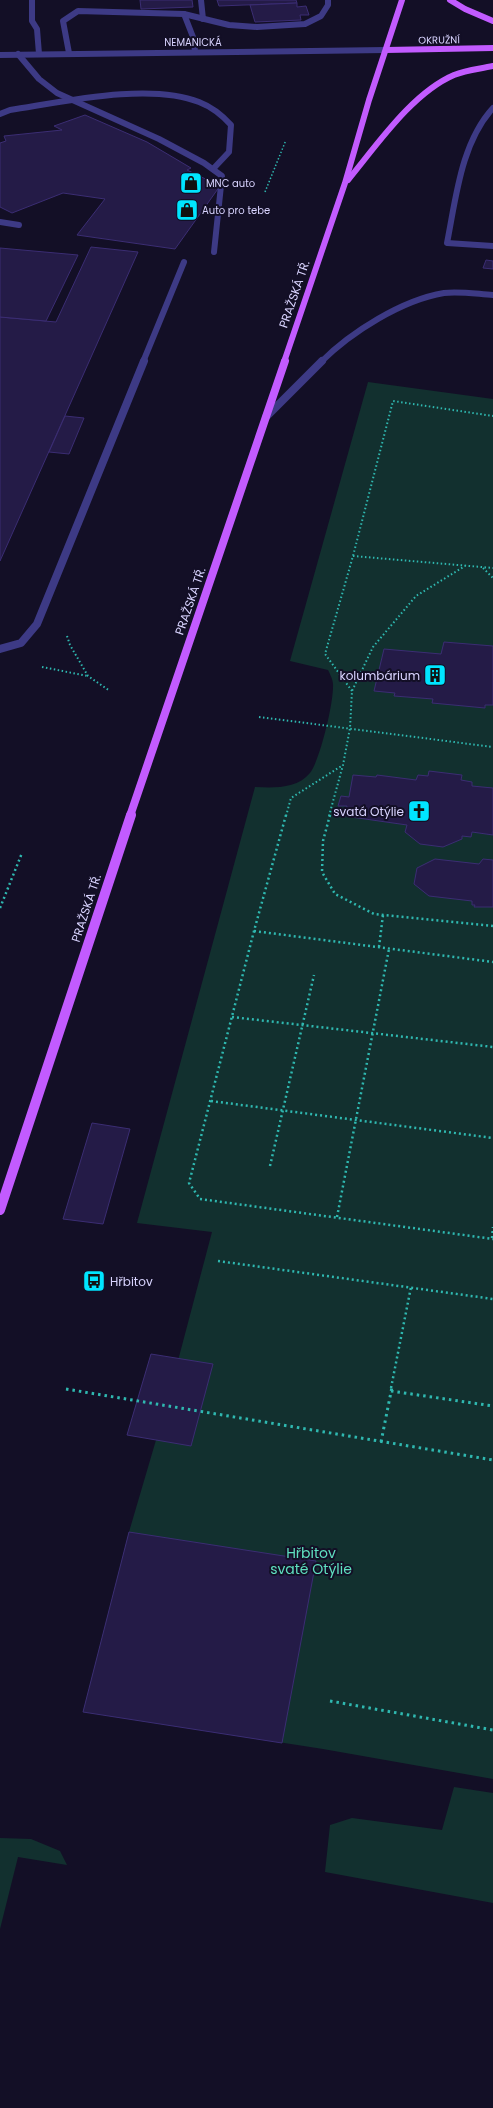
<svg xmlns="http://www.w3.org/2000/svg" width="493" height="2108" font-family="Poppins,sans-serif">
	<style>
		.green { fill: #12302f }
		.building { fill: #241b47; stroke: #3b2d73 }
		.lines { fill: none; stroke-linecap: round; stroke-linejoin: round }
		.path-far3 { stroke: #2fb8b0; stroke-width: 1.5; stroke-dasharray: 1.5 2; stroke-linecap: butt }
		.path-far2 { stroke: #2fb8b0; stroke-width: 2; stroke-dasharray: 1.5 2.5; stroke-linecap: butt }
		.path-far1 { stroke: #2fb8b0; stroke-width: 2.5; stroke-dasharray: 2 3; stroke-linecap: butt }
		.path { stroke: #2fb8b0; stroke-width: 3; stroke-dasharray: 2.5 4; stroke-linecap: butt }
		.minor-far1 { stroke: #3d3a85; stroke-width: 6 }
		.minor { stroke: #3d3a85; stroke-width: 8 }
		.major-far2 { stroke: #c25bff; stroke-width: 6 }
		.major-far1 { stroke: #c25bff; stroke-width: 8 }
		.major { stroke: #c25bff; stroke-width: 10 }
		.labels { text-anchor: middle; dominant-baseline: central; stroke-width: 4; stroke-linejoin: round; paint-order: stroke }
		.far-street-label { font-size: 10px; fill: #d9d4ff; stroke: #130f26 }
		.far-poi-label { font-size: 10px; fill: #d9d4ff; stroke: #130f26; text-anchor: start }
		.street-label { font-size: 12px; fill: #d9d4ff; stroke: #130f26 }
		.poi-label { font-size: 12px; fill: #d9d4ff; stroke: #130f26; text-anchor: end }
		.near-park-label { font-size: 14px; fill: #5fe0c0; stroke: #130f26 }
	</style>
	<rect width="100%" height="100%" fill="#130f26"/>
	<!-- green -->
	<g class="green">
		<path d="M368 382 493 399V1779L323 1749 83 1712 129 1532 166 1406 212 1232 137 1223 255 787C273 788 297 789 310 773 320 760 334 702 333 684 333 680 330 674 328 670L290 661Z"/>
		<polygon points="454,1787 493,1793 493,1903 325,1872 330,1825 352,1818 442,1830"/>
		<polygon points="0,1838 31,1839 60,1851 67,1865 18,1857 0,1929"/>
	</g>
	<!-- building -->
	<g class="building">
		<polygon points="140,0 192,0 193,7 141,9"/>
		<polygon points="217,0 296,0 297,3 219,6"/>
		<polygon points="297,3 297,7 306,6 309,15 300,15 301,20 255,22 250,5"/>
		<polygon points="85,115 147,142 191,168 187,170 220,186 175,249 77,235 105,199 63,193 12,213 0,207 0,143 6,141 4,136 62,130 54,126"/>
		<polygon points="91,247 138,252 0,561 0,317 56,322"/>
		<polygon points="0,248 78,255 46,321 0,317"/>
		<polygon points="486,260 493,261 493,269 483,268"/>
		<polygon points="65,416 84,418 69,454 49,452"/>
		<polygon points="444,642 493,646 493,705 485,705 485,708 432,703 433,699 394,696 395,693 374,691 384,649 441,654"/>
		<polygon points="429,771 462,775 461,780 472,782 472,786 493,788 493,835 472,832 471,837 462,836 462,839 443,847 420,844 405,832 407,825 344,816 347,806 338,806 341,796 349,797 353,775 376,777 377,775 416,780 418,775 428,776"/>
		<polygon points="435,859 479,864 483,859 493,860 493,907 474,907 475,905 472,905 472,901 429,896 414,884 417,868"/>
		<polygon points="92,1123 130,1129 103,1224 63,1219"/>
		<polygon points="151,1354 213,1364 191,1446 127,1435"/>
		<polygon points="129,1532 316,1561 282,1743 83,1712"/>
	</g>
	<g class="lines">
		<!-- path-far3 -->
		<polyline class="path-far3" points="265,192 286,140"/>
		<!-- path-far2 -->
		<g class="path-far2">
			<polyline points="353,556 493,568"/>
			<polyline points="483,568 493,578"/>
			<polyline points="67,636 70,645 88,676 110,691"/>
			<polyline points="42,667 88,676"/>
			<polyline points="352,691 325,654 353,556 393,401 493,416"/>
			<polyline points="259,717 493,747"/>
			<polyline points="286,816 291,798 343,765"/>
			<polyline points="329,816 343,765 350,728 352,691 373,647 416,596 465,566"/>
		</g>
		<!-- path-far1 -->
		<g class="path-far1">
			<polyline points="286,815 254,931 189,1183 200,1199 493,1239"/>
			<polyline points="330,815 323,841 322,872 335,894 374,914 493,926"/>
			<polyline points="0,908 22,853"/>
			<polyline points="254,931 493,962"/>
			<polyline points="379,947 383,915"/>
			<polyline points="232,1017 493,1047"/>
			<polyline points="211,1101 493,1138"/>
			<polyline points="270,1166 314,975"/>
			<polyline points="337,1217 389,949"/>
			<polyline points="492,1238 493,1227"/>
			<polyline points="218,1261 493,1299"/>
			<polyline points="391,1388 411,1287"/>
		</g>
		<!-- path -->
		<g class="path">
			<polyline points="66,1389 493,1460"/>
			<polyline points="391,1391 493,1406"/>
			<polyline points="381,1442 392,1387"/>
			<polyline points="330,1701 493,1730"/>
		</g>
		<!-- minor-far1 -->
		<g class="minor-far1">
			<polyline points="32,0 32,21 37,29 39,54"/>
			<polyline points="201,0 203,19"/>
			<polyline points="184,14 193,37 195,51"/>
			<polyline points="69,53 63,21 78,11 184,14 229,25 257,27 305,24 321,16 328,5 328,0"/>
			<polyline points="18,54 39,79 57,93 159,139 204,163 222,176 214,252"/>
			<polyline points="0,55 386,50"/>
			<path d="M493 108C461 143 456 198 447 243L493 246"/>
			<path d="M0 114 10 110C62 102 149 82 199 102 212 107 222 115 231 125L229 152 213 169"/>
			<polyline points="0,222 19,225"/>
			<polyline points="143,362 184,262"/>
			<path d="M321 362C351 332 402 300 444 293 459 291 477 294 493 295"/>
		</g>
		<!-- minor -->
		<g class="minor">
			<polyline points="266,417 322,361"/>
			<polyline points="0,649 21,643 37,624 144,361"/>
		</g>
		<!-- major-far2 -->
		<g class="major-far2">
			<polyline points="450,0 465,9 493,21"/>
			<polyline points="386,50 493,48"/>
			<path d="M348 180C377 145 412 93 454 75 467 70 480 69 493 66"/>
			<polyline points="284,362 345,183 369,100 402,0"/>
		</g>
		<!-- major-far1 -->
		<polyline class="major-far1" points="130,816 285,361"/>
		<!-- major -->
		<polyline class="major" points="0,1210 131,815"/>
	</g>
	<!-- icons -->
	<defs>
		<g id="shop-square" transform="scale(1.15)"><rect x="-9" y="-9" width="18" height="18" rx="4" fill="#00e5ff" stroke="#130f26"/><path d="M-5-2.5h2.3a2.7 3.5 0 0 1 5.4 0H5L5.5 6h-11ZM-1.5-2.5h3a1.5 2.3 0 0 0-3 0Z" fill="#111"/></g>
		<g id="building-square" transform="scale(1.15)"><rect x="-9" y="-9" width="18" height="18" rx="4" fill="#00e5ff" stroke="#130f26"/><path d="M-4-6H4V6H1V3H-1V6H-4ZM-2.5-4.3h1.7v1.8h-1.7ZM.8-4.3h1.7v1.8H.8ZM-2.5-1h1.7V.8h-1.7ZM.8-1h1.7V.8H.8Z" fill="#111"/></g>
		<g id="church-square" transform="scale(1.15)"><rect x="-9" y="-9" width="18" height="18" rx="4" fill="#00e5ff" stroke="#130f26"/><path d="M-1.2-6h2.4v3.5h3.3v2.4h-3.3V6h-2.4V-.1h-3.3v-2.4h3.3Z" fill="#111"/></g>
		<g id="bus-square" transform="scale(1.15)"><rect x="-9" y="-9" width="18" height="18" rx="4" fill="#00e5ff" stroke="#130f26"/><path d="M-5-6H5V4H4V6H2V4H-2V6H-4V4H-5ZM-3.5-4V0h7V-4ZM-3.5 1.2v1.5H-2V1.2ZM2 1.2v1.5H3.5V1.2Z" fill="#111"/></g>
	</defs>
	<g fill-rule="evenodd">
		<use href="#shop-square" x="191" y="183"/>
		<use href="#shop-square" x="187" y="210"/>
		<use href="#building-square" x="435" y="675"/>
		<use href="#church-square" x="419" y="811"/>
		<use href="#bus-square" x="94" y="1281"/>
	</g>
	<g class="labels">
		<!-- far-street labels -->
		<g class="far-street-label">
			<text transform="translate(439 40) rotate(-1)">OKRUŽNÍ</text>
			<text x="193" y="42">NEMANICKÁ</text>
		</g>
		<!-- far-poi labels -->
		<g class="far-poi-label">
			<text x="206" y="183">MNC auto</text>
			<text x="202" y="210">Auto pro tebe</text>
		</g>
		<!-- street labels -->
		<g class="street-label">
			<text transform="translate(294 294) rotate(-71)">PRAŽSKÁ TŘ.</text>
			<text transform="translate(190 601) rotate(-71)">PRAŽSKÁ TŘ.</text>
			<text transform="translate(86 908) rotate(-72)">PRAŽSKÁ TŘ.</text>
		</g>
		<!-- poi labels -->
		<g class="poi-label">
			<text x="420" y="675">kolumbárium</text>
			<text x="404" y="811">svatá Otýlie</text>
			<text x="110" y="1281" text-anchor="start">Hřbitov</text>
		</g>
		<!-- near-park labels -->
		<g class="near-park-label">
			<text x="311" y="1553">Hřbitov<tspan x="311" dy="16">svaté Otýlie</tspan></text>
		</g>
	</g>
</svg>
